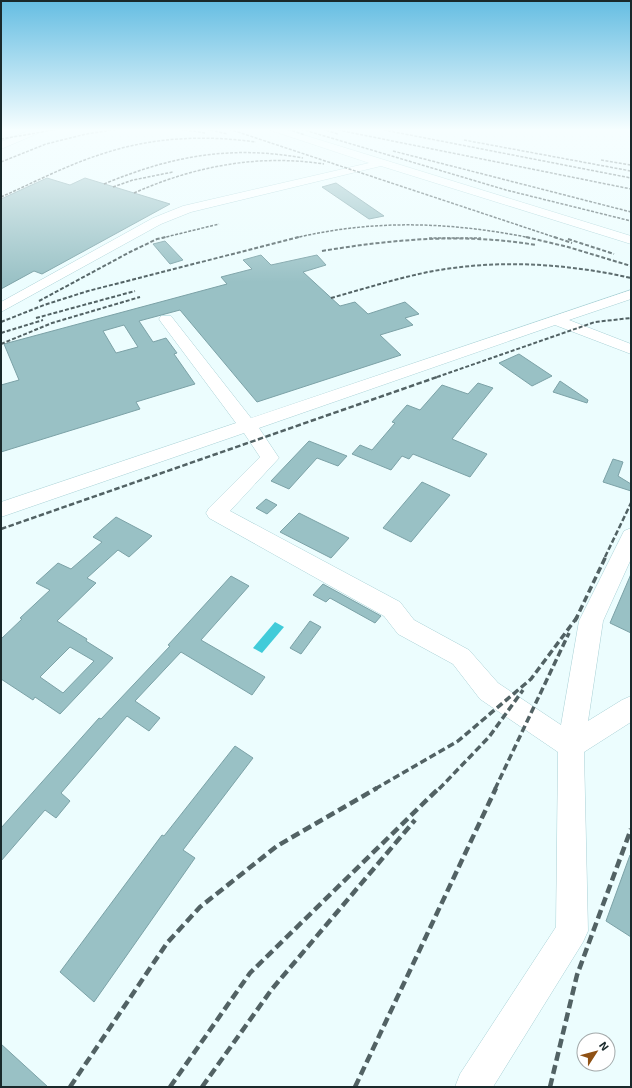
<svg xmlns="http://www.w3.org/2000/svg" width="632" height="1088" font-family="'Exo 2',sans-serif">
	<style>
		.water { fill: #41cbd9 }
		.building { fill: #99c1c5; stroke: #7ca2a7; fill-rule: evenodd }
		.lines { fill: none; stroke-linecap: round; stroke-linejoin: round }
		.minor-casing { stroke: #a9d1d6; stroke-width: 1 }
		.minor { fill: #fff; fill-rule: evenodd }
		.rail-far4 { stroke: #526264; stroke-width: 1.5; stroke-dasharray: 3 1.5; stroke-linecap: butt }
		.rail-far3 { stroke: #526264; stroke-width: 2; stroke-dasharray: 4 2; stroke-linecap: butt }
		.rail-far2 { stroke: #526264; stroke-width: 2.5; stroke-dasharray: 5.5 2.5; stroke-linecap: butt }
		.rail-far1 { stroke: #526264; stroke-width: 3.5; stroke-dasharray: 7 3.5; stroke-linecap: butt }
		.rail { stroke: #526264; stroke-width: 4.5; stroke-dasharray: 9 4.5; stroke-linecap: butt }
	</style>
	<rect width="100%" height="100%" fill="#ecfdfe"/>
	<!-- water -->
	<polygon class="water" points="275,622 284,627 262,653 253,648"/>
	<!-- building -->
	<g class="building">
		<polygon points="47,178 70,185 85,178 170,204 42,274 34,271 1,289 1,199"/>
		<polygon points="336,183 384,216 369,219 322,187"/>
		<polygon points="165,241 183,260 170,264 153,244"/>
		<path d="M261 255 271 265 317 255 326 265 303 272 340 306 355 302 368 314 405 302 419 314 405 318 413 325 380 335 401 355 257 402 180 310 139 321 153 342 166 338 177 353 174 354 195 384 136 402 140 409 1 452V385L19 380 4 344 227 284 221 277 252 269 243 260ZM124 325 138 347 116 353 103 331Z"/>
		<polygon points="519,354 552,376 532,386 499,363"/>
		<polygon points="560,381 588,400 587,403 553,392"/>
		<polygon points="478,383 493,388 452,439 487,454 470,477 413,454 409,459 402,456 391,470 352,454 360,445 372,450 395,423 392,422 407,405 420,410 442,385 468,394"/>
		<polygon points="309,441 347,456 338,466 317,458 289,489 271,481"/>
		<polygon points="613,459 623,462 618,476 631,484 631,491 603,482"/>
		<polygon points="422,482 450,495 411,542 383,528"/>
		<polygon points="266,499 277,505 267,514 256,508"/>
		<polygon points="299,513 349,538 331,558 280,532"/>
		<path d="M116 517 152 536 129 557 118 550 87 578 96 583 57 621 87 639 86 641 113 658 60 714 35 697 33 700 1 679V639L22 619 20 618 50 590 36 583 58 563 71 569 102 542 93 537ZM70 647 94 661 63 693 40 677Z"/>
		<polygon points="631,574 631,633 610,623"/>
		<polygon points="231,576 249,586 201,640 265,677 252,695 181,652 135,701 160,718 149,731 127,716 61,793 70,801 56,818 45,810 1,861 1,828 99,718 101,719 170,646 168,645"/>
		<polygon points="323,584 381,616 375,623 330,598 326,602 313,595"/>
		<polygon points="310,621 321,627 301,654 290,648"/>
		<polygon points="235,746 253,758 183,850 195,858 94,1002 60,972 162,835 164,836"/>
		<polygon points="630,855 631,855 631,937 606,921"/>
		<polygon points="1,1044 48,1087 1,1087"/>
	</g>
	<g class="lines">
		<!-- minor casing -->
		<g class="minor-casing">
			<g id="minor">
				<polygon points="33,129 48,129 1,149 1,142"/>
				<polygon points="267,129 284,129 631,236 631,244 381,166 191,212 161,224 1,312 1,302 153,218 183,206 369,163"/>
				<polygon points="631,290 631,299 569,320 631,344 631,354 555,325 259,428 279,458 230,511 400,602 414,620 469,650 498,683 561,725 579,621 624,531 631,528 631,559 603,621 588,721 622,700 631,696 631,722 584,752 588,931 583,942 493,1087 455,1087 460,1074 556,927 558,752 480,699 453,664 398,634 384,616 209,518 206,513 209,508 260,457 244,433 1,517 1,502 236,423 161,322 159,319 161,316 171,316 251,418"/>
			</g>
		</g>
		<!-- minor -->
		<use href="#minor" class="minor"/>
		<!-- rail-far4 -->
		<g class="rail-far4">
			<polyline points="180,129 205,133"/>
			<polyline points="206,129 228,134"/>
			<polyline points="229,129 557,238"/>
			<polyline points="288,129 305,135"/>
			<polyline points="301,129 506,190 631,221"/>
			<polyline points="322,129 338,134"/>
			<polyline points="379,129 631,178"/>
			<polyline points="338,130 631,189"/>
			<polyline points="1,139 59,129"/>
			<polyline points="464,140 631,171"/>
			<polyline points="393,151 631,212"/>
			<polyline points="601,160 631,165"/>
			<polyline points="1,162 46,144 86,134 119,129"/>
			<path d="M104 184C171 156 231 145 303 158"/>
			<polyline points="113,187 133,180 173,172"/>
			<path d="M134 193C195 166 258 154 324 164"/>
			<path d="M1 197C35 182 69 164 105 153 154 137 205 135 256 142"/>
			<polyline points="162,238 219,224"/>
			<path d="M295 238C374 219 452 222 531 238"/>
			<polyline points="429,238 481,238"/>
		</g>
		<!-- rail-far3 -->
		<g class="rail-far3">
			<polyline points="526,237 568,247 631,266"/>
			<polyline points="554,237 572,243"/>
			<polyline points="568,239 614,254"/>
			<path d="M322 251C394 239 464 233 536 245"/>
			<path d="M331 298C363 289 395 279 428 272 495 259 565 263 631 278"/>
			<polyline points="39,301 130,252 157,239 166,237"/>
			<polyline points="36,318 135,291"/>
			<polyline points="1,322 44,305 88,291 299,237"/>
			<polyline points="1,333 43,320"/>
			<polyline points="1,344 52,323 140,297"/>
			<polyline points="437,377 595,322 631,318"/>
		</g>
		<!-- rail-far2 -->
		<g class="rail-far2">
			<polyline points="1,529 440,376"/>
			<polyline points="605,557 631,503"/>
		</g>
		<!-- rail-far1 -->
		<g class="rail-far1">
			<polyline points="575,621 606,556"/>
			<polyline points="375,789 458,741 531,679 578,616"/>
			<polyline points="439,789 489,737 523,690"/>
			<polyline points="495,789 569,633"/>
		</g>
		<!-- rail -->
		<g class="rail">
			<polyline points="70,1087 167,943 200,907 277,846 377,788"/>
			<polyline points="170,1087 250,973 439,788"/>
			<polyline points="202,1087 272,989 415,820"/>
			<polyline points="355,1087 496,788"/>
			<polyline points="550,1087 577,975 631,829"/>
		</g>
	</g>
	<!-- sky -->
	<linearGradient id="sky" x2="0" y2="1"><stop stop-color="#65bde2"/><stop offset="0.46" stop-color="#f6feff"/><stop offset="1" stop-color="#f6feff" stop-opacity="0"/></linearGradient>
	<rect width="632" height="282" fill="url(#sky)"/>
	<!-- border -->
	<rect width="632" height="1088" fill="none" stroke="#19292b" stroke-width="4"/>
	<!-- north arrow -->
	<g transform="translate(596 1052) rotate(54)"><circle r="19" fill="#ffffff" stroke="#a3a9aa"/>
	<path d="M0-3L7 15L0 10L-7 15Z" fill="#8f5114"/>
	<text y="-6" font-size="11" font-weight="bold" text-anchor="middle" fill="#19292b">N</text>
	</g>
</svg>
